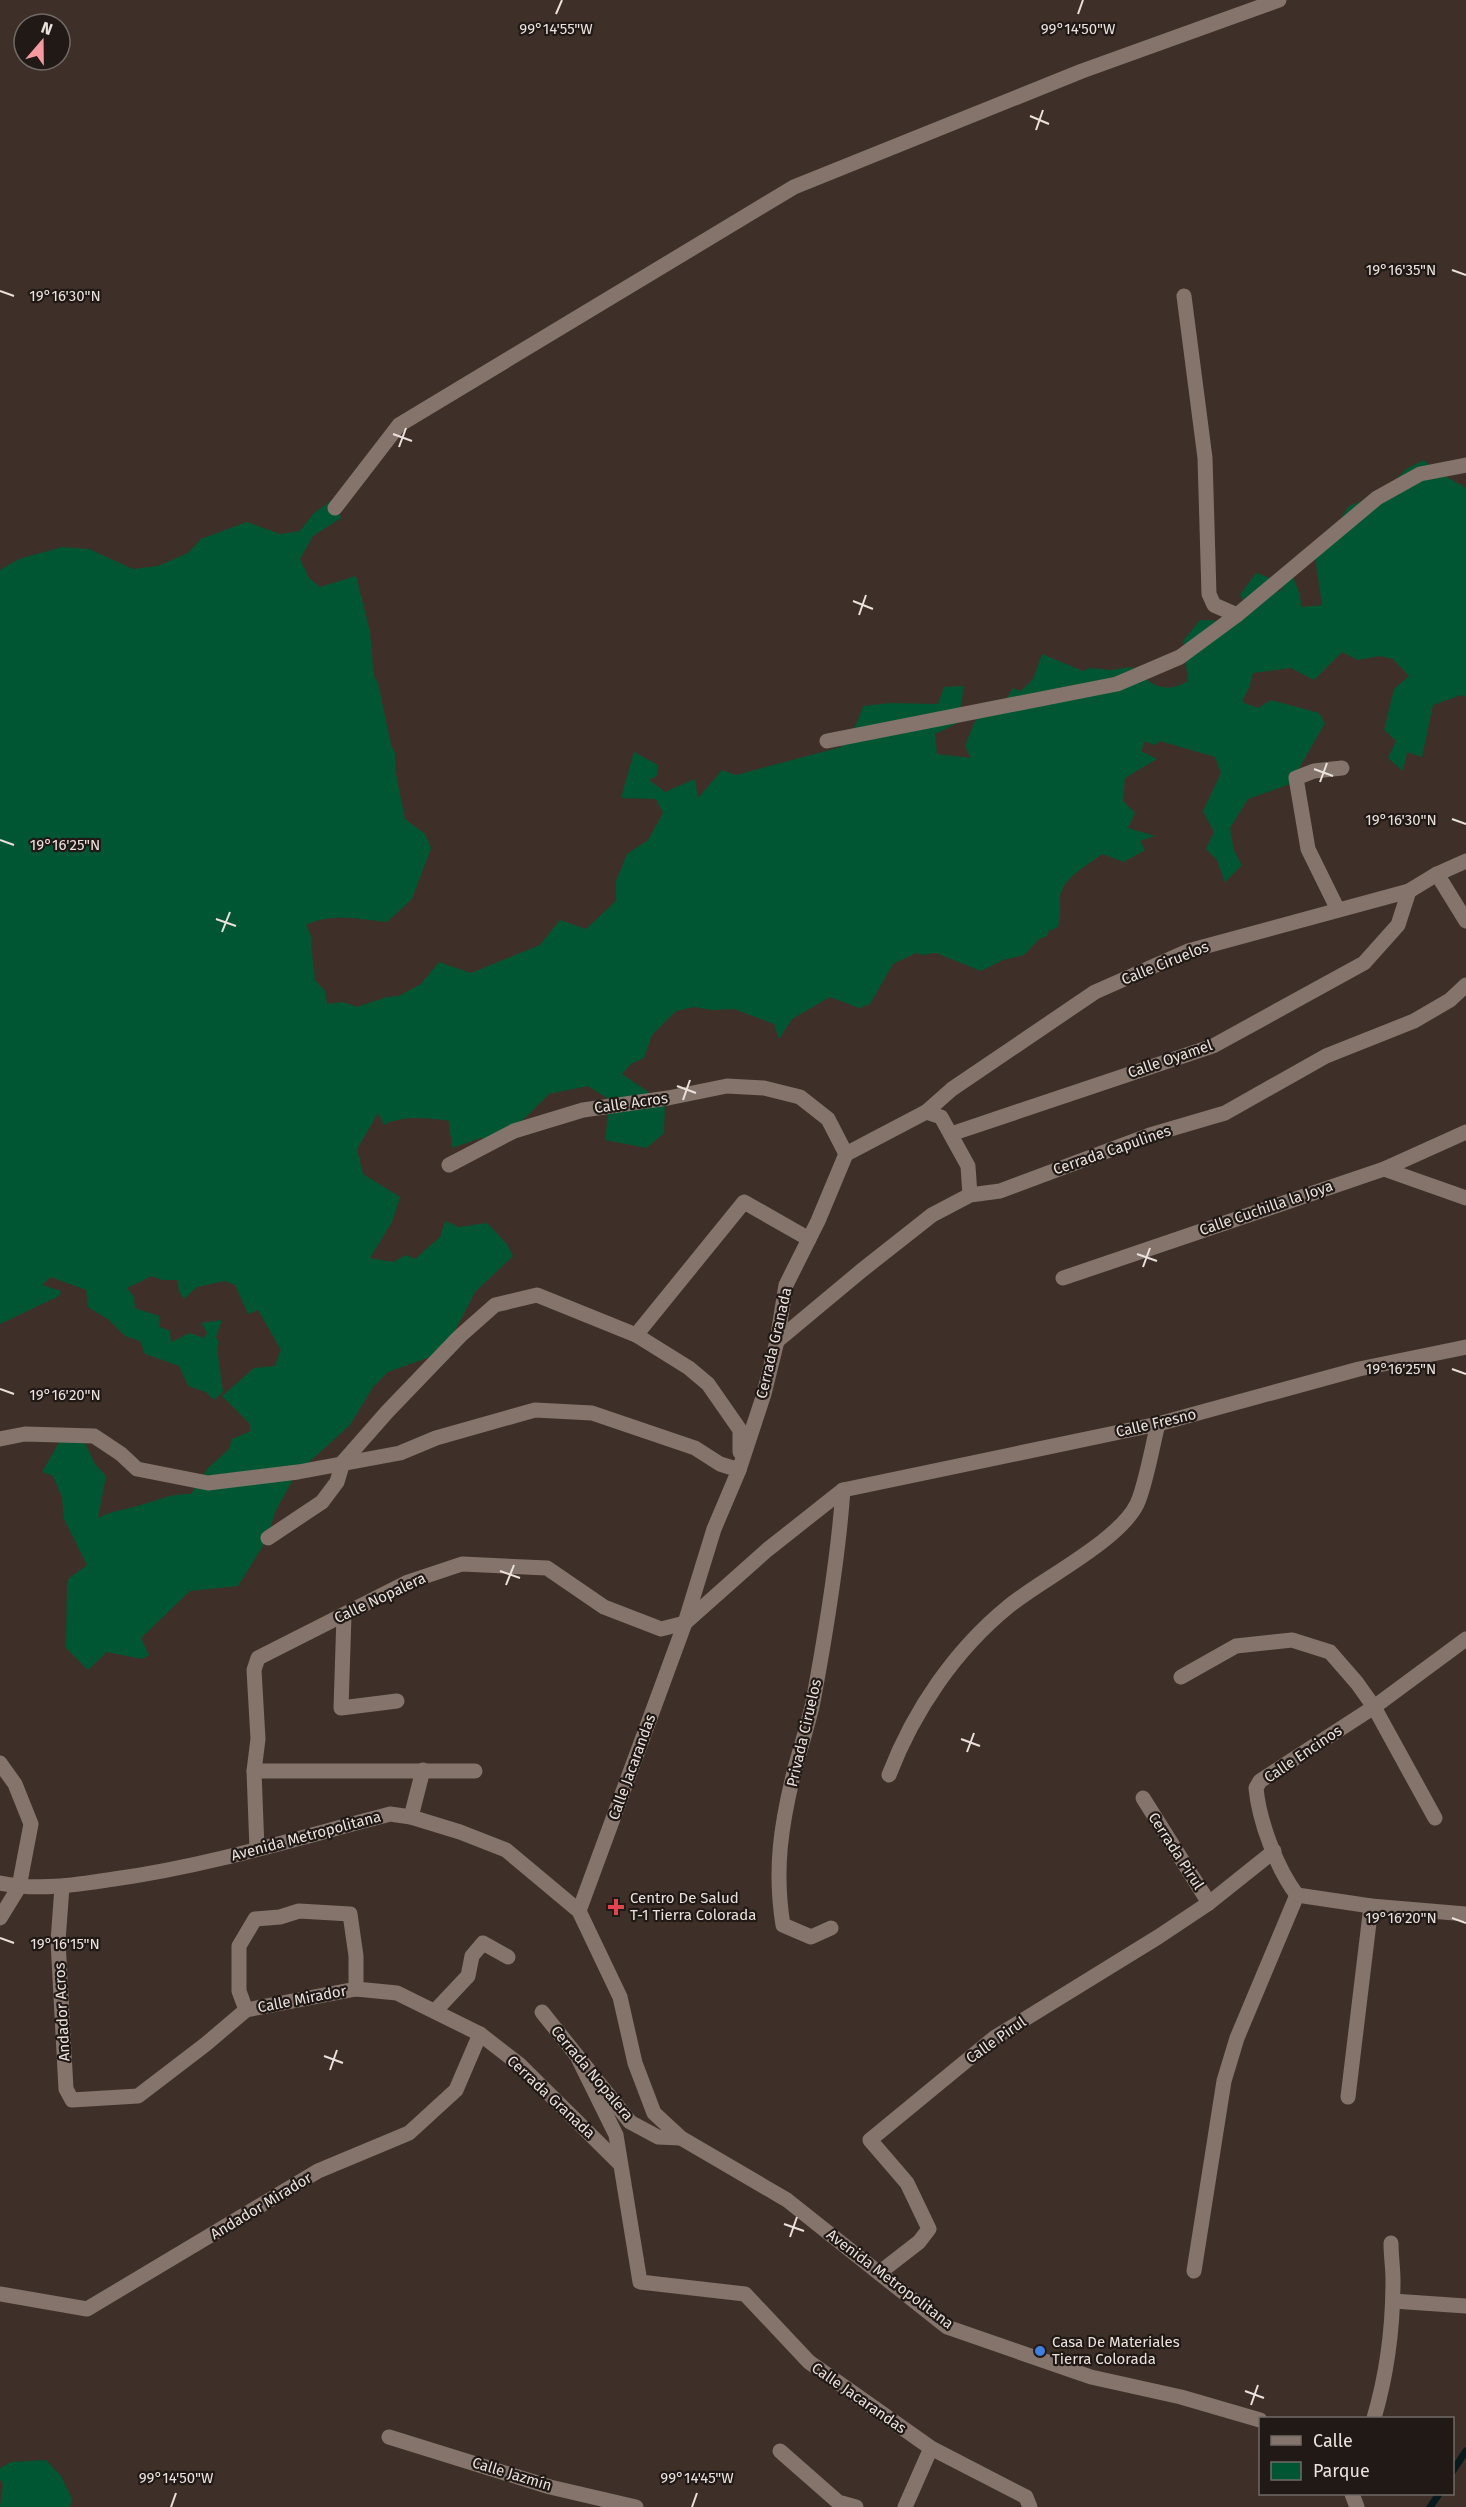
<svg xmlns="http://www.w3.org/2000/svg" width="1466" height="2507" font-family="'Fira Sans',sans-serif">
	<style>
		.green { fill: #005633 }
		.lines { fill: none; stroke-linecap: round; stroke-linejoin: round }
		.stream { stroke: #081a1c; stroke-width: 7 }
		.minor { stroke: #84746b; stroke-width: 15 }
		.ticks { fill: none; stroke: #eae1dc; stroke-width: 2 }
		.health-dot { fill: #e0444e; stroke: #201916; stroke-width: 2 }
		.shop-dot { fill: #3f7fe0; stroke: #201916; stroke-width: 2 }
		.labels { text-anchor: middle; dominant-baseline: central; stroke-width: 4.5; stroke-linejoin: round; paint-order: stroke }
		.street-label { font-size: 15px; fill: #eae1dc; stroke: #201916 }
		.poi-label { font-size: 15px; fill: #eae1dc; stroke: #201916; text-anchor: start }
		.ticks-label { font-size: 15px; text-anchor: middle; fill: #eae1dc; stroke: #201916; stroke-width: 4.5; stroke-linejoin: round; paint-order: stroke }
	</style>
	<rect width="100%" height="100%" fill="#3e3028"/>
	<!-- green -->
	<g class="green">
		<path d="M1424 460C1436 474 1451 478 1466 488V697L1461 695 1433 705 1422 757 1407 752 1403 771 1388 758 1396 741 1384 730 1394 689 1409 676 1393 659 1380 656 1358 660 1342 652 1314 680 1291 668 1253 673 1249 688 1243 699 1244 703 1258 708 1271 700 1319 713 1325 723 1290 784 1248 799 1230 828 1234 851 1242 865 1225 882 1217 860 1206 849 1214 832 1203 811 1221 773 1215 757 1160 741 1154 745 1145 741 1141 751 1157 759 1125 778 1123 801 1135 813 1128 828 1155 836 1140 841 1145 850 1124 862 1102 854C1088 865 1061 879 1060 898 1060 909 1061 916 1058 927L1049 931 1047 936 1039 939 1024 955 1003 960 981 971 936 953 922 955 916 953 893 964 870 1004 859 1008 830 997 792 1019 779 1039 774 1024 734 1009 712 1010 694 1007 676 1011 652 1035 644 1058 631 1064 622 1074 665 1103 664 1133 647 1148 605 1140 610 1100 588 1086 549 1094 526 1117 497 1139 481 1138 452 1148 449 1121C428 1118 403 1115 384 1125L378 1113 357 1149 363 1174 400 1197 392 1222 370 1258 393 1262 406 1255 415 1259 440 1237 445 1221 459 1227 487 1223 506 1243 513 1256 475 1292 444 1352 388 1372 373 1387 350 1425 296 1474 276 1510 266 1541 238 1586 190 1591 141 1638 149 1655 142 1659 107 1652 88 1670 66 1648 67 1584 69 1578 87 1565 64 1519 62 1497 53 1476 42 1472 60 1441 80 1432 95 1464 106 1476 98 1518C116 1509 126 1510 144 1504 161 1499 173 1493 191 1494L208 1468 229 1449 232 1439 251 1431 249 1423 222 1396 254 1368 275 1366 281 1350 258 1310 248 1314 235 1285 225 1281 197 1287 184 1299 179 1291 177 1280H162L152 1276 127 1288 134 1297 135 1308 159 1316 160 1327 170 1331 171 1342 190 1333 204 1338 207 1333 201 1323 222 1320 216 1337 219 1343 217 1348 223 1392 214 1400 206 1392 188 1386 179 1366 145 1354 140 1341 125 1336 109 1320 88 1307 86 1290 51 1277 42 1285 61 1291 59 1296 0 1324V570L19 559 62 547 89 549 133 569 158 566 188 553 201 539 247 522 280 534 300 531 314 513 335 498 341 518 313 536 300 559 309 578 320 587 356 576 370 632 374 676 378 683 391 745 395 753V769L405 819 425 834 431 848 412 899 387 922C360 919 332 912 306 925L312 938 311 943 315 980 325 991 327 1004 343 1002 357 1007 387 997 399 996 421 984 439 962 471 973 540 945 560 920 586 929 616 901V881L627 854 648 840 663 813 656 799 621 798 634 752 658 765 657 776 649 780 665 792 695 779 698 798 722 770 736 775 841 747 856 725 863 706 890 703 938 704 944 687 964 686 958 723 935 734 937 754 971 758 965 746 974 723 987 707 1002 706 1013 688 1021 691 1033 679 1042 654 1083 671 1090 668 1111 670 1131 667C1150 683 1163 696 1188 681L1183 641 1200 620 1232 621 1245 603 1240 595 1256 573 1268 577 1279 592 1292 575 1300 594 1301 607 1322 605 1315 557 1349 506 1384 492 1406 469Z"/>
		<polygon points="46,2460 61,2476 72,2499 70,2507 0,2507 3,2485 0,2479 0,2468 11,2462"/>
	</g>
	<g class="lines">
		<!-- stream -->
		<g class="stream">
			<polyline points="1452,2472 1466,2451"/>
			<polyline points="1430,2507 1439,2494"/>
		</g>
		<!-- minor -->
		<g class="minor">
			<polyline points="1184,296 1205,458 1209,594 1214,605 1237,615 1377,498 1420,474 1466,465"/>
			<polyline points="335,508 399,425 794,187 1082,71 1279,0"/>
			<polyline points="827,741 1117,684 1180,657 1237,615"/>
			<polyline points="1437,874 1466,921"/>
			<polyline points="1338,910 1308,849 1296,778 1314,771 1342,768"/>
			<polyline points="926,1112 941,1117 968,1166 970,1195"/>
			<polyline points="951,1134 1213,1046 1364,963 1398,925 1409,891"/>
			<polyline points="846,1154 926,1112 952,1089 1095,992 1188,951 1409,891 1437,874 1466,861"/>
			<polyline points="449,1165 514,1131 583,1110 668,1098 727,1086 764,1088 800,1097 828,1119 846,1154"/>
			<polyline points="1384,1169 1466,1198"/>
			<polyline points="1063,1278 1384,1169 1466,1132"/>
			<polyline points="636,1335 744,1202 809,1239"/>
			<polyline points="777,1341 861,1271 932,1215 970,1195 1000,1191 1150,1135 1225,1113 1326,1056 1414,1021 1450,1000 1466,985"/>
			<polyline points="0,1439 25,1434 94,1436 121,1454 137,1469 208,1483 298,1472 400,1453 436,1438 535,1410 592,1413 695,1448 720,1464 739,1470"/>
			<polyline points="268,1538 322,1502 337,1482 343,1462 387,1412 460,1336 495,1305 537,1295 636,1335 689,1368 708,1384 740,1430 740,1452"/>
			<polyline points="344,1615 341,1708 397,1701"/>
			<path d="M1466 1639 1374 1707 1260 1781 1256 1788C1259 1821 1277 1869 1297 1895L1371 1906 1466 1914"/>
			<polyline points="1181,1677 1236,1646 1292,1640 1330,1652 1357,1683 1374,1707 1435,1818"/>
			<polyline points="0,1763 15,1784 31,1824 19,1887 0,1918"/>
			<polyline points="254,1771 475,1771"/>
			<path d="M889 1775C914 1710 955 1650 1009 1606 1042 1579 1119 1541 1137 1504 1146 1484 1152 1447 1158 1424"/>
			<polyline points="1143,1798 1209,1903"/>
			<polyline points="411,1817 423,1770"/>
			<polyline points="257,1849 254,1771 258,1739 254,1670 258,1658 408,1582 462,1564 547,1568 604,1607 661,1629 685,1623 767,1550 843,1490 1158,1424 1359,1369 1466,1347"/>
			<path d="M0 1883C38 1891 75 1885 114 1879 207 1866 298 1838 390 1814L411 1817 460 1832 506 1850 579 1911 620 1997 635 2063 654 2113 681 2138 787 2200 947 2327 1091 2377 1181 2397 1260 2420"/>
			<polyline points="62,1887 58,1941 66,2089 72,2100 138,2096 206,2044 246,2010 356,1989 397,1993 480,2034 520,2065 619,2163"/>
			<polyline points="579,1911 685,1623 714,1529 739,1470 764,1394 777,1341 786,1285 818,1221 846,1154"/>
			<path d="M831 1928 811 1937 783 1925C774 1870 781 1825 794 1772 800 1749 808 1725 813 1702 826 1632 838 1560 843 1490"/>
			<polyline points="246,2010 239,1991 239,1946 255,1919 280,1917 299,1911 350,1914 356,1956 356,1989"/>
			<polyline points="435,2011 468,1976 472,1956 483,1943 508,1957"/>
			<polyline points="542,2012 630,2122 658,2137 681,2138"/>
			<polyline points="579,2060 616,2135 640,2282 745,2294 809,2362 931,2448 1026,2497 1030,2507"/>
			<polyline points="1348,2097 1371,1906"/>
			<polyline points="1194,2271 1224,2081 1237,2038 1297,1895"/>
			<polyline points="879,2273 919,2242 929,2229 907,2183 870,2140 994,2038 1158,1937 1209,1903 1274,1851"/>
			<polyline points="0,2294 87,2309 318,2171 409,2133 456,2090 480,2034"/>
			<polyline points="1393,2301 1466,2306"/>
			<path d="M1374 2418C1387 2374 1393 2327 1393 2280 1393 2268 1391 2256 1391 2243"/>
			<polyline points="389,2437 550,2487 636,2507"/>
			<polyline points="780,2451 838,2502 856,2507"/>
			<polyline points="1352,2494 1357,2507"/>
			<polyline points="905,2507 931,2448"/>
		</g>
	</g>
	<!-- ticks -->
	<path class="ticks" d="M556 14 562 0M1078 14 1083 0M1030 116 1049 124M1036 130 1043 110M1452 270 1466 275M0 291 14 296M393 434 412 441M399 447 406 428M853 601 873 609M859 615 866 595M1314 769 1333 776M1320 782 1327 763M1452 819 1466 824M0 840 14 845M216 919 236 926M222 932 230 912M677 1086 696 1093M683 1100 690 1080M1137 1254 1157 1261M1143 1267 1150 1248M1452 1369 1466 1374M0 1389 14 1394M500 1571 520 1578M506 1585 514 1565M961 1739 980 1746M967 1752 974 1733M1452 1918 1466 1923M0 1938 14 1943M324 2056 343 2063M330 2070 337 2050M784 2224 804 2231M790 2237 797 2217M1245 2391 1264 2398M1251 2405 1258 2385M171 2507 176 2493M692 2507 697 2493"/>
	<!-- markers -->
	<path class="health-dot" d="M613 1898h6v6h6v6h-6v6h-6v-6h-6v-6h6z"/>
	<circle class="shop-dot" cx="1040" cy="2351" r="6"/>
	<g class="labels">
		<!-- street labels -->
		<g class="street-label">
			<text transform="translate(1165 963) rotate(-22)">Calle Ciruelos</text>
			<text transform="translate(1170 1059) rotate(-19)">Calle Oyamel</text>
			<text transform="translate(631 1103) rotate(-8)">Calle Acros</text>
			<text transform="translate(1112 1150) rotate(-19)">Cerrada Capulines</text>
			<text transform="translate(1266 1208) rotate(-19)">Calle Cuchilla la Joya</text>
			<text transform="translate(774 1343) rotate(-77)">Cerrada Granada</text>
			<text transform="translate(1156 1423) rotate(-13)">Calle Fresno</text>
			<text transform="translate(380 1598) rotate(-25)">Calle Nopalera</text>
			<text transform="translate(804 1733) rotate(-77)">Privada Ciruelos</text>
			<text transform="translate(1303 1754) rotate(-34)">Calle Encinos</text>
			<text transform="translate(632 1767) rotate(-70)">Calle Jacarandas</text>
			<text transform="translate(306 1836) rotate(-15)">Avenida Metropolitana</text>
			<text transform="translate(1176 1851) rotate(57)">Cerrada Pirul</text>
			<text transform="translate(302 1999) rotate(-11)">Calle Mirador</text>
			<text transform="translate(62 2012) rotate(-93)">Andador Acros</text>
			<text transform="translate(996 2040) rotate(-35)">Calle Pirul</text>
			<text transform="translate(592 2073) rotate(50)">Cerrada Nopalera</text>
			<text transform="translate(551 2097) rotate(43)">Cerrada Granada</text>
			<text transform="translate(261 2206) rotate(-31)">Andador Mirador</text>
			<text transform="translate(890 2279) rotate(37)">Avenida Metropolitana</text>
			<text transform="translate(859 2398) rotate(35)">Calle Jacarandas</text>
			<text transform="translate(512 2474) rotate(17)">Calle Jazmín</text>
		</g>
		<!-- poi labels -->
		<g class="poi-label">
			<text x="630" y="1898">Centro De Salud<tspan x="630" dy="17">T-1 Tierra Colorada</tspan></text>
			<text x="1052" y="2342">Casa De Materiales<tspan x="1052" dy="17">Tierra Colorada</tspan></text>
		</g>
	</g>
	<g class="ticks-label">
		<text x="556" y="34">99°14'55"W</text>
		<text x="1078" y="34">99°14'50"W</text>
		<text x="1401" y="275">19°16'35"N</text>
		<text x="65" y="301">19°16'30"N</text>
		<text x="1401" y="825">19°16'30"N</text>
		<text x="65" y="850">19°16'25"N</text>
		<text x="1401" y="1374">19°16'25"N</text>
		<text x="65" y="1400">19°16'20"N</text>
		<text x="1401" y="1923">19°16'20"N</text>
		<text x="65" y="1949">19°16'15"N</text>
		<text x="176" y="2483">99°14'50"W</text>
		<text x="697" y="2483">99°14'45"W</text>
	</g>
	<!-- legend -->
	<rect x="1259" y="2417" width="195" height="78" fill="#201916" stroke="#716965" stroke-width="1.5"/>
	<rect x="1271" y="2436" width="30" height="9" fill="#84746b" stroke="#716965" stroke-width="1.5"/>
	<text x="1313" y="2447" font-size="18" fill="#eae1dc">Calle</text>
	<rect x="1271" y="2462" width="30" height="18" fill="#005633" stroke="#716965" stroke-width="1.5"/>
	<text x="1313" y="2477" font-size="18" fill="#eae1dc">Parque</text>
	<!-- north arrow -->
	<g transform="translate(42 42) rotate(20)"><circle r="28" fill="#201916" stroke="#716965" stroke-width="1.5"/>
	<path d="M0-4.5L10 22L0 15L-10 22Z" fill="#f49aa0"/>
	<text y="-9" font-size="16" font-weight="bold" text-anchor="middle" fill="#eae1dc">N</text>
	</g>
</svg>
